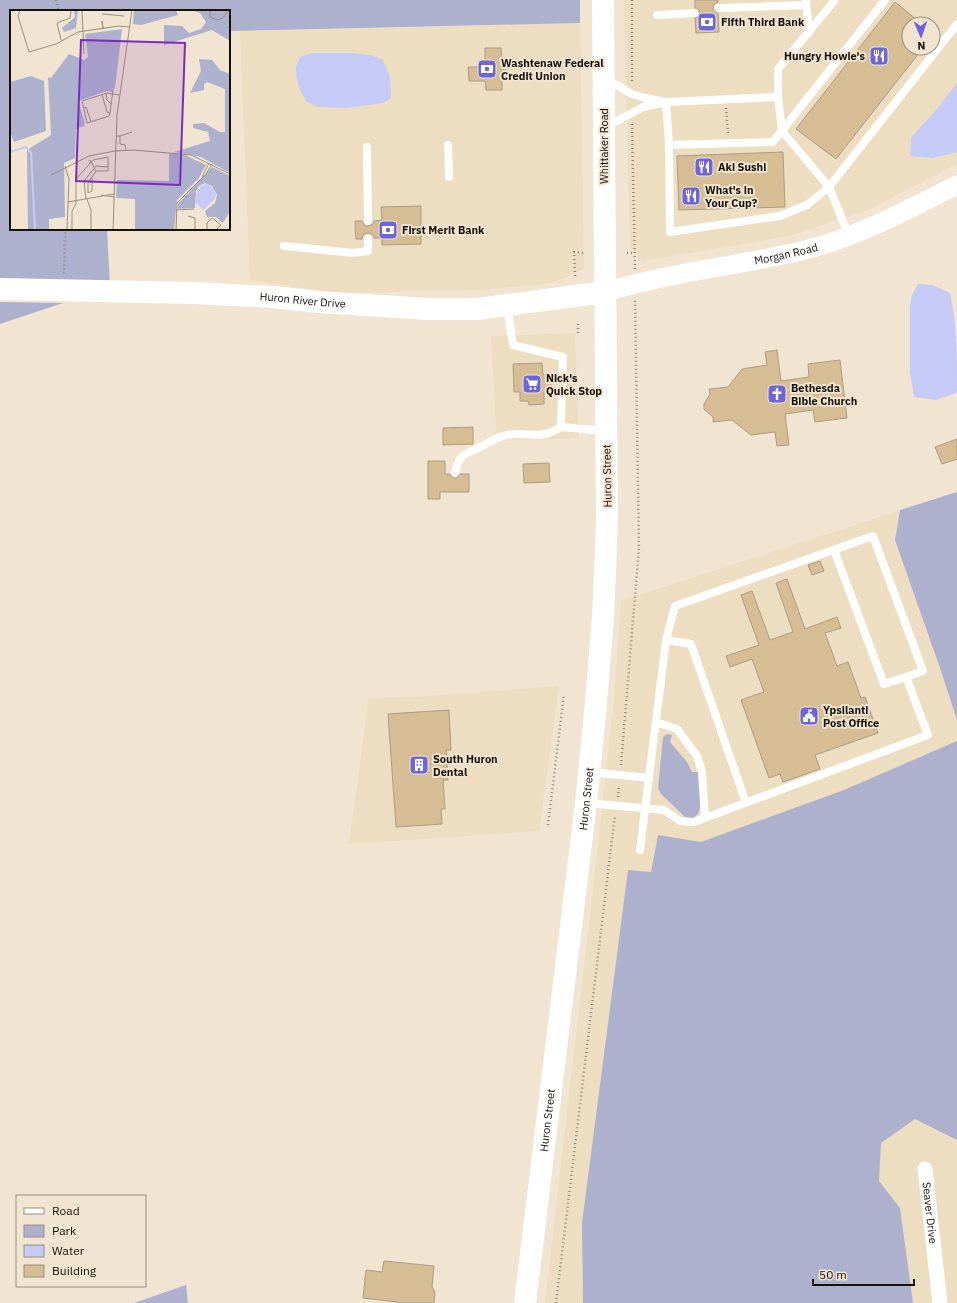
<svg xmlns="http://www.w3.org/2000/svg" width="957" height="1303" font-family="'IBM Plex Sans',sans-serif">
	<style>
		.built { fill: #edddc1; fill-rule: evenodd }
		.green { fill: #aeb1ce }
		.water { fill: #c6caf6 }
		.building { fill: #d6bd94; stroke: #a99d89 }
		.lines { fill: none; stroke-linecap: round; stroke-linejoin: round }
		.path { stroke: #918879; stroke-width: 2.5; stroke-dasharray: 1 3; stroke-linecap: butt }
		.service { stroke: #fff; stroke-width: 8 }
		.minor { stroke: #fff; stroke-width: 15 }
		.tertiary { stroke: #fff; stroke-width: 19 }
		.secondary { stroke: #fff; stroke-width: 22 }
		.labels { text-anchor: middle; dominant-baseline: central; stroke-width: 4; stroke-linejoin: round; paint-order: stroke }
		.poi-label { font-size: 11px; font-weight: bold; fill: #16120a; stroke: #f1e4d0; text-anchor: start }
		.street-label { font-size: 11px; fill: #16120a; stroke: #f1e4d0 }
		.inset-river { fill: none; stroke: #c6caf6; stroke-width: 2 }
		.inset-road { fill: none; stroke: #999081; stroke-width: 1 }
		.view { fill: #7b2cbf; fill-opacity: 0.15; stroke: #7b2cbf; stroke-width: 2 }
		.inset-edge { fill: none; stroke: #16120a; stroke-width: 2 }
	</style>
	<rect width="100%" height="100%" fill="#f1e4d0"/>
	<!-- built -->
	<g class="built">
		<path d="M624 0H957V164L870 209 789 236 642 261 630 247ZM909 24H933V48H909Z"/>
		<polygon points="580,23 584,269 552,283 483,290 335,293 250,280 240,31"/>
		<polygon points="575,333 579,438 497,441 491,336"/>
		<polygon points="957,492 957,1303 545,1303 595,872 614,698 621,601"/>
		<polygon points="559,686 539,831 349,844 369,698 414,697"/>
	</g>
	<!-- green -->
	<g class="green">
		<polygon points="0,0 580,0 580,23 229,31 229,11 11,11 11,229 107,229 110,286 0,282"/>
		<polygon points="0,302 63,303 0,324"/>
		<polygon points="957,492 957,720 941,671 895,540 900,510"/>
		<polygon points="667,734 672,735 670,742 687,762 692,772 698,772 701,803 698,814 693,818 686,818 661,794 658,788 663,737"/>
		<polygon points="957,741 957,1140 915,1119 881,1143 879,1181 900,1208 913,1303 583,1303 582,1223 628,870 651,872 658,835 701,842 844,790"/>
		<polygon points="186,1285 188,1303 134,1303"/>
	</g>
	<!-- water -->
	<g class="water">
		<polygon points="312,53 351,53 371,55 383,60 390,77 391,98 383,103 347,108 317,107 306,101 300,90 296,76 296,67 300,57"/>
		<polygon points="957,83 957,152 933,158 910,156 911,138 937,109"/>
		<path d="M918 284 932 285 950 293C957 325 957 358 957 391L956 393 936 400 914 397 910 372V307L912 295Z"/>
	</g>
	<!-- building -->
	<g class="building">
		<polygon points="695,0 718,0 718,2 715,4 713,8 714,11 718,13 719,32 696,33 695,18 698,17 700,13 699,10 695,8"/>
		<polygon points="895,2 922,24 909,24 909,48 923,48 836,159 796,129"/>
		<polygon points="485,48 501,48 502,59 505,60 506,70 502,70 502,90 486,90 485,81 469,81 468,67 485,67"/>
		<polygon points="783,152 785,207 679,210 677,156"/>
		<polygon points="421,206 421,244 382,245 382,238 374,238 373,235 368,233 363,235 362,239 356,239 355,221 362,221 365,226 368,226 373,224 374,221 382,220 381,207"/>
		<polygon points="777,350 781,381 809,377 808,364 840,360 847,418 815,422 813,410 785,414 789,445 777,446 775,432 751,435 732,420 713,422 713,417 704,409 704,404 710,394 709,389 728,387 742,369 767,365 765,352"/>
		<polygon points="542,363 543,375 551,375 551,392 544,392 544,404 529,405 528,401 520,401 520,392 514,392 513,364"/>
		<polygon points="473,427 473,444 443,445 443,428"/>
		<polygon points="957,439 957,459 942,464 935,447"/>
		<polygon points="428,461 445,461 445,474 450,474 453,478 457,478 460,474 469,474 469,492 440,492 440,499 428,499"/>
		<polygon points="549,463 550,482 524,483 523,464"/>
		<polygon points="820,561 824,571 812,575 808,565"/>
		<polygon points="787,579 805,629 837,617 841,628 825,633 837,666 848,662 861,698 865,697 878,733 815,755 820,769 783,782 780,774 769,778 741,700 764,692 752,659 730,667 726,656 759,645 741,595 752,591 770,640 793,632 776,583"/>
		<polygon points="449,710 451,750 446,750 448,780 443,780 445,809 441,809 442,824 396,827 388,714"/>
		<polygon points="384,1261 434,1266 432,1287 435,1292 434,1303 397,1303 397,1302 363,1298 366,1270 382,1272"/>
	</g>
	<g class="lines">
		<!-- path -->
		<g class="path">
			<polyline points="56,0 59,11"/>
			<polyline points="632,0 632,83"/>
			<polyline points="726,108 728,133"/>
			<polyline points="632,124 635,269"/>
			<polyline points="63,229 65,233 64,274"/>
			<polyline points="627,253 634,253"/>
			<polyline points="575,276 574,252 583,253"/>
			<polyline points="578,324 578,335"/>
			<polyline points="621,765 639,547 635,300"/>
			<polyline points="618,797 619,786"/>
			<polyline points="548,825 564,694"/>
			<polyline points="556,1303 615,815"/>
		</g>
		<!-- service -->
		<g class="service">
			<polyline points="835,0 778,69 778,97 782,131 829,187 849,236"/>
			<polyline points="806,1 809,32"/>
			<polyline points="718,8 806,5"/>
			<polyline points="657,15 695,13"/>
			<polyline points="606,79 632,94 645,98 661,101"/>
			<polyline points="778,97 666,102 669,145 670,232 780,216 807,205 829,187 957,24"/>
			<polyline points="606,127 643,107 666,102"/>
			<polyline points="448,145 449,177"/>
			<polyline points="669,145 773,142 885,0"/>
			<polyline points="367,147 368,221"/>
			<polyline points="284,246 353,253 368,251 368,238"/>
			<polyline points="507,305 513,345 563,357 561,427 605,431"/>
			<path d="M455 473C459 456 461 456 476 449 486 445 495 437 507 435 530 431 540 441 561 427"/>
			<polyline points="834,550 884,684 906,677"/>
			<polyline points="656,724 662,724 677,729 697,756 702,772 705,818"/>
			<polyline points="590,772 649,778"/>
			<polyline points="587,803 664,810 680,821 694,822 928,735 906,677 923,671 873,536 675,606 666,640"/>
			<polyline points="640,850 666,640 691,644 746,803"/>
		</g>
		<!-- minor -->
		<path class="minor" id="s1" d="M925 1169 940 1303"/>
		<!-- tertiary -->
		<path class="tertiary" id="s2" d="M605 292C669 273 736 266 801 251 856 238 907 210 957 185"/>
		<!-- secondary -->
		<g class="secondary">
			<path id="s3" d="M0 289 195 293 272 297 319 302 428 309H478L605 292"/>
			<path id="s4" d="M525 1303 586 803 595 714 603 618 607 521 603 0"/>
		</g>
	</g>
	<!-- icons -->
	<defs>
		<g id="bank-square" transform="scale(1)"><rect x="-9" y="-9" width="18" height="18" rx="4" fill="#6b65de" stroke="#f1e4d0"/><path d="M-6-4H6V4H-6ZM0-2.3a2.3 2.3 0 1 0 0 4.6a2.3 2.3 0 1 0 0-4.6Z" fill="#fff"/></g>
		<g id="restaurant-square" transform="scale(1)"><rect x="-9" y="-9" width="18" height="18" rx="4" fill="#6b65de" stroke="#f1e4d0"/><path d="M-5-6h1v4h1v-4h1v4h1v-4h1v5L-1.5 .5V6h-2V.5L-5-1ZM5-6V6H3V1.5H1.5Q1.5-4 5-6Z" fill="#fff"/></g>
		<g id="supermarket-square" transform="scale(1)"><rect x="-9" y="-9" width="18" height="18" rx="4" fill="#6b65de" stroke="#f1e4d0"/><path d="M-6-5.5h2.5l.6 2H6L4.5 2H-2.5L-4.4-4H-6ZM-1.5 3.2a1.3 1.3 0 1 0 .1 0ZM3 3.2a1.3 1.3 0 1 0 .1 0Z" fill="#fff"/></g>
		<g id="church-square" transform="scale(1)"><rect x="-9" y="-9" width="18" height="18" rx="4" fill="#6b65de" stroke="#f1e4d0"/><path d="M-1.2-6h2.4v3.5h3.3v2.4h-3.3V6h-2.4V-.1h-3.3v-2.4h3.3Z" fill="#fff"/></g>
		<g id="civic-square" transform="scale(1)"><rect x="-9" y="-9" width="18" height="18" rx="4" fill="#6b65de" stroke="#f1e4d0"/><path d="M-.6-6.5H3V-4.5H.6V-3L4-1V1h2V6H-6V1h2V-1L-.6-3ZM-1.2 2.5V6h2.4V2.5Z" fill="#fff"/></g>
		<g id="building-square" transform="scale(1)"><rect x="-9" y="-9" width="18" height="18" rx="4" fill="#6b65de" stroke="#f1e4d0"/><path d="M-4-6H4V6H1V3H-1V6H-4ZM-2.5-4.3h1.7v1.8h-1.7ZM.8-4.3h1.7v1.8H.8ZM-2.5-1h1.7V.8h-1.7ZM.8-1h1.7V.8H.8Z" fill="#fff"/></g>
	</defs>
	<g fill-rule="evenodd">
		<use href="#bank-square" x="707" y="22"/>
		<use href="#restaurant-square" x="879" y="56"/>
		<use href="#bank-square" x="487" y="69"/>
		<use href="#restaurant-square" x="704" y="167"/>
		<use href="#restaurant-square" x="691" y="196"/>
		<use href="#bank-square" x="388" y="230"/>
		<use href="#supermarket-square" x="532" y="384"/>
		<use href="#church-square" x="777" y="394"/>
		<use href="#civic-square" x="809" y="716"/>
		<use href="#building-square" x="419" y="765"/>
	</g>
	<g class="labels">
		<!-- poi labels -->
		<g class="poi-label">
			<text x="721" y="22">Fifth Third Bank</text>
			<text x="865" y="56" text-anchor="end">Hungry Howie's</text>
			<text x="501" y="63">Washtenaw Federal<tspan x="501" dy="13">Credit Union</tspan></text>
			<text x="718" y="167">Aki Sushi</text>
			<text x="705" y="190">What's in<tspan x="705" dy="13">Your Cup?</tspan></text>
			<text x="402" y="230">First Merit Bank</text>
			<text x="546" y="378">Nick's<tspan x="546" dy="13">Quick Stop</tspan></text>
			<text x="791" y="388">Bethesda<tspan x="791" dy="13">Bible Church</tspan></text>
			<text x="823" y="710">Ypsilanti<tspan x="823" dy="13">Post Office</tspan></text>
			<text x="433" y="759">South Huron<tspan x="433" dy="13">Dental</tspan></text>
		</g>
		<!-- street labels -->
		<g class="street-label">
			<text transform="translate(604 146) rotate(-90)">Whittaker Road</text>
			<text stroke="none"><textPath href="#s2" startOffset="185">Morgan Road</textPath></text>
			<text stroke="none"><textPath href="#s3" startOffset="303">Huron River Drive</textPath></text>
			<text transform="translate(607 476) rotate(-91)">Huron Street</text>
			<text stroke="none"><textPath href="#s4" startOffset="508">Huron Street</textPath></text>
			<text stroke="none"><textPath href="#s4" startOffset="184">Huron Street</textPath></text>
			<text stroke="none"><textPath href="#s1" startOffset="44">Seaver Drive</textPath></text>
		</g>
	</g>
	<!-- overview -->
	<g transform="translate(10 10)">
		<rect width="220" height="220" fill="#f1e4d0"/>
		<path d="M64 0H68L66 18 54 22 52 18 65 7ZM124 0H166L168 5 131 15 123 14ZM181 0H220V31L202 20 154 35V15L172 16 179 23 191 19 196 12 190 3ZM112 19 105 78 101 82 97 81 68 91 75 113 74 116 66 119 65 148 54 153 55 207 39 209V220H18L17 140 41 125 38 67 41 68 59 44 74 50 78 47 75 24ZM189 49 202 50 210 60 220 64V163L191 147 164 142 200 131 198 122 183 118V114L194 113 210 122H215V79L197 72 194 74V80L180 83 191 61ZM21 66 34 71 36 121 4 132 0 122V72ZM159 143 175 145 196 155 189 168 167 190 164 220H125V189L106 188 107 170 159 171ZM202 157 220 166V201L213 213 206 207H197L195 201 205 193 207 185 202 176 195 173 189 176 186 181 185 198 168 199V194Z" fill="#aeb1ce"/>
		<path d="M196 174 202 177 206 185 203 191 193 200 186 193V184L191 176Z" fill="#c6caf6"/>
		<path class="inset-river" d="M0 142 16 137 21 143 25 220"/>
		<path class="inset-road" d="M10 0 8 6 19 42 46 34 68 22 109 16 119 17M72 0 74 44M200 0V7L207 10 213 8 219 0M92 4 114 6M93 18 92 11 93 19M51 30 47 13 60 8 61 0M96 83 97 90 101 94M92 85 97 102 100 103 103 80M74 98 76 97 81 112M100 103 99 106 77 113 72 91 97 83 109 85M106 126H110V134L115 135 116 140M110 126 122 122M105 141 124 140 181 145 220 164M55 156 59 169 57 220M41 165 79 146 105 141M192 167 199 153M78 183V173L86 161 80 150M78 183 82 181V168M91 185 104 187M76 189 74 171 86 156 98 157M77 189 81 200V220M58 192 104 184M166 200 184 199M178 206 185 208V220M62 220V201L66 194V169L83 150 98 147V161H86M103 220 107 105 122 0M166 220 167 193 196 164 202 154M197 220V213L202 208 211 215 206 220"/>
		<path class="view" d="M71 30 175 33 170 175 66 171Z"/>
		<rect width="220" height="220" class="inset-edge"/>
	</g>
	<!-- legend -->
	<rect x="16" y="1195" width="130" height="92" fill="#f1e4d0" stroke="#999081"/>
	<rect x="24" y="1208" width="20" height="6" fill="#ffffff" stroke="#999081"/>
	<text x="52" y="1215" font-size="12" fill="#16120a">Road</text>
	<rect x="24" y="1225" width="20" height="12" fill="#aeb1ce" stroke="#999081"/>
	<text x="52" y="1235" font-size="12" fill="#16120a">Park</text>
	<rect x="24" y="1245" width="20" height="12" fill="#c6caf6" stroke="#999081"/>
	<text x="52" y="1255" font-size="12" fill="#16120a">Water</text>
	<rect x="24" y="1265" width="20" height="12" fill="#d6bd94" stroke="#999081"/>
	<text x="52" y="1275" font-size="12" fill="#16120a">Building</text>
	<!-- north arrow -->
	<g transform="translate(921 36) rotate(178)"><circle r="19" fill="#f1e4d0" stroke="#999081"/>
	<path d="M0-3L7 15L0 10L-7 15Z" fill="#6b65de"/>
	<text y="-6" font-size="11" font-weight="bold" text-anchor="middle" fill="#16120a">N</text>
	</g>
	<!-- scale -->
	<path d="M813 1279v6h101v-6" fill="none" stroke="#16120a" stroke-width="2"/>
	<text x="819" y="1279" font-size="12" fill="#16120a" stroke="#f1e4d0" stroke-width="3" paint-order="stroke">50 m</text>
</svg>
